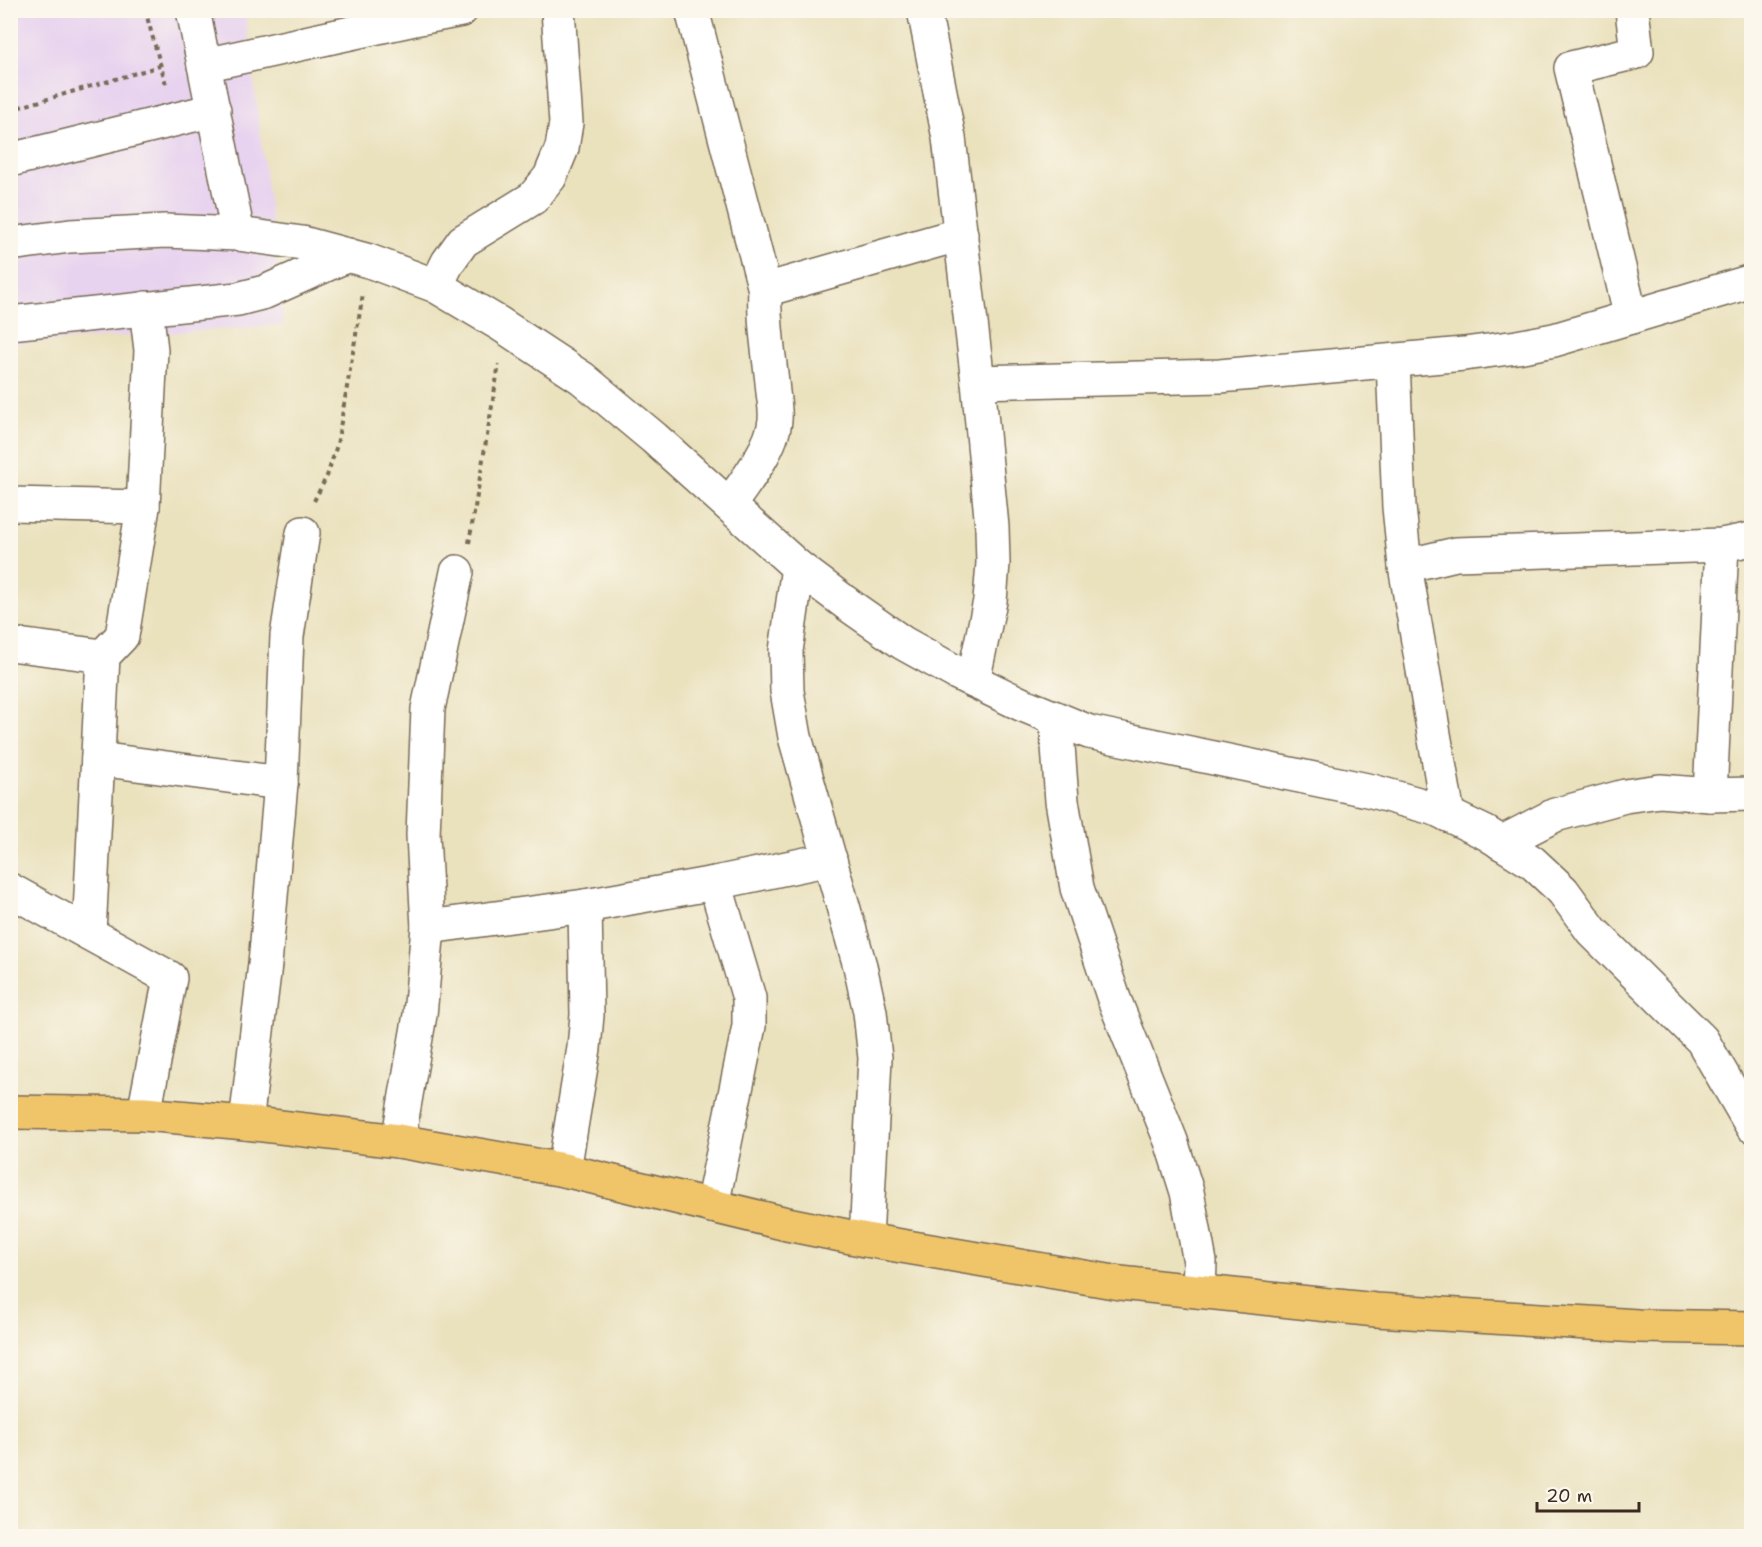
<svg xmlns="http://www.w3.org/2000/svg" width="1762" height="1547" font-family="'Shantell Sans',sans-serif">
	<style>
		.built { fill: #e7d2ef }
		.lines { fill: none; stroke-linecap: round; stroke-linejoin: round }
		.minor-casing { stroke: #786a56; stroke-width: 36 }
		.major-casing { stroke: #786a56; stroke-width: 36 }
		.path { stroke: #786a56; stroke-width: 4; stroke-dasharray: 4.5 4.5; stroke-linecap: butt }
		.minor { stroke: #fff; stroke-width: 33 }
		.major { stroke: #f0c469; stroke-width: 33 }
	</style>
	<rect width="100%" height="100%" fill="#fbf7ec"/>
	<filter id="ink" filterUnits="userSpaceOnUse"><feTurbulence type="fractalNoise" baseFrequency=".0167" numOctaves="2"/><feDisplacementMap in="SourceGraphic" scale="12" xChannelSelector="R" yChannelSelector="G"/><feConvolveMatrix kernelMatrix="1 2 1 2 8 2 1 2 1" color-interpolation-filters="sRGB"/></filter>
	<filter id="wash" filterUnits="userSpaceOnUse"><feTurbulence type="fractalNoise" baseFrequency=".008" numOctaves="4" result="noise"/><feDisplacementMap in="SourceGraphic" scale="24" xChannelSelector="R" yChannelSelector="G"/><feGaussianBlur stdDeviation="1.35" result="paint"/><feColorMatrix in="noise" values="0 0 0 0 0 0 0 0 0 0 0 0 0 0 0 0 0 1.4 0 .05"/><feComposite in="paint" operator="in"/></filter>
	<g filter="url(#wash)">
		<rect width="100%" height="100%" fill="#eae1bd"/>
		<!-- built -->
		<polygon class="built" points="11,11 245,11 284,325 11,344"/>
	</g>
	<g filter="url(#ink)">
		<g class="lines">
			<!-- minor casing -->
			<g class="minor-casing">
				<g id="minor">
					<polyline points="193,10 238,234"/>
					<path d="M692 10 765 290C763 324 770 358 773 392 774 401 776 411 775 420 773 447 744 484 729 505"/>
					<polyline points="924,10 949,138 978,382 992,527 993,563 990,601 973,681"/>
					<polyline points="204,65 415,19 461,10"/>
					<polyline points="10,160 214,110"/>
					<polyline points="10,244 70,236 165,231 238,234 302,243 369,261 436,286 500,324 582,378 654,438 798,567 850,606 903,643 957,673 1021,704 1089,732 1372,791 1436,809 1486,833 1532,862 1563,891 1592,931 1702,1040 1752,1126"/>
					<polyline points="436,286 448,262 463,241 533,198 550,177 562,148 566,123 558,10"/>
					<polyline points="765,290 961,234"/>
					<polyline points="1631,317 1571,68 1637,52 1632,10"/>
					<polyline points="10,323 238,299 265,292 348,255"/>
					<polyline points="1393,361 1399,507 1405,566 1448,815"/>
					<polyline points="978,382 1220,376 1464,354 1517,347 1554,340 1752,281"/>
					<polyline points="10,504 143,507"/>
					<polyline points="1405,566 1456,554 1722,545 1752,539"/>
					<polyline points="798,567 786,651 787,691 795,737 860,966 870,1012 875,1058 866,1240"/>
					<polyline points="10,644 103,656"/>
					<polyline points="1056,718 1062,801 1077,888 1114,999 1171,1141 1187,1192 1200,1262 1199,1291"/>
					<polyline points="98,759 281,783"/>
					<polyline points="1710,795 1722,545"/>
					<polyline points="1501,843 1555,815 1625,796 1660,791 1710,795 1752,794"/>
					<polyline points="10,890 170,978 144,1114"/>
					<polyline points="428,927 585,906 715,883 830,859"/>
					<polyline points="89,933 103,656 122,636 143,507 151,350 146,308"/>
					<polyline points="246,1123 265,964 281,783 287,636 303,533"/>
					<polyline points="398,1141 420,1015 428,927 423,835 428,709 457,572"/>
					<polyline points="564,1170 584,1048 587,1015 585,906"/>
					<polyline points="712,1206 749,1026 749,998 715,883"/>
				</g>
			</g>
			<!-- major casing -->
			<g class="major-casing">
				<polyline id="major" points="10,1112 144,1114 246,1123 398,1141 564,1170 787,1224 866,1240 1120,1283 1376,1310 1638,1326 1752,1328"/>
			</g>
			<!-- path -->
			<g class="path">
				<polyline points="145,10 167,88"/>
				<polyline points="10,110 160,66"/>
				<polyline points="314,501 327,476 337,445 363,294"/>
				<polyline points="469,543 499,364"/>
			</g>
			<!-- minor -->
			<use href="#minor" class="minor"/>
			<!-- major -->
			<use href="#major" class="major"/>
		</g>
	</g>
	<!-- margin -->
	<rect width="1762" height="1547" fill="none" stroke="#fbf7ec" stroke-width="36"/>
	<!-- scale -->
	<path d="M1537 1502v9h102v-9" fill="none" stroke="#3b2a1e" stroke-width="3"/>
	<text x="1546" y="1502" font-size="18" fill="#3b2a1e" stroke="#fbf7ec" stroke-width="4.5" paint-order="stroke">20 m</text>
</svg>
